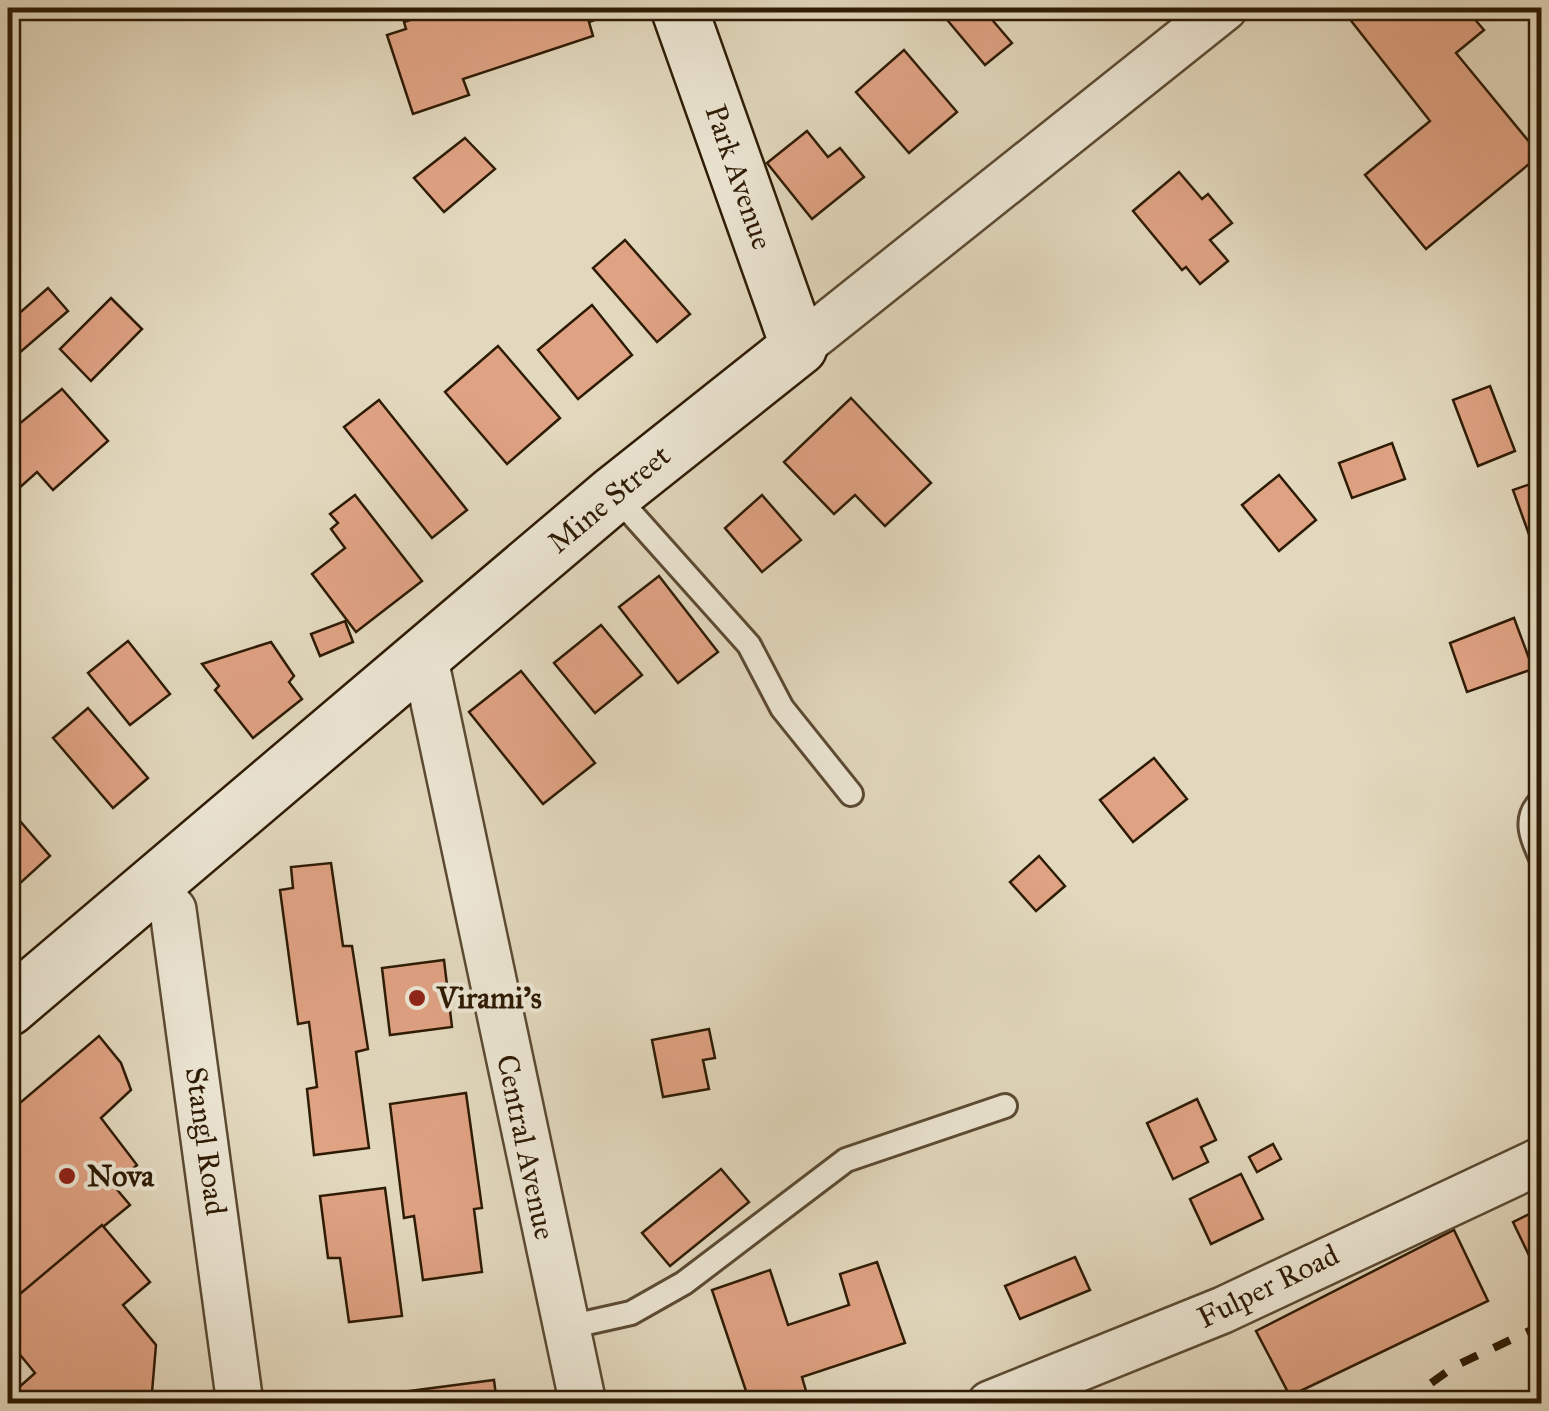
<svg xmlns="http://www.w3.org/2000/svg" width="1549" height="1411" font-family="'IM FELL Great Primer',serif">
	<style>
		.building { fill: #dfa283; stroke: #2e1b04; stroke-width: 2.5 }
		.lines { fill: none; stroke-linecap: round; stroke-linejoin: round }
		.lane-casing { stroke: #5b4a32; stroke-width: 28 }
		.street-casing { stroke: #5b4a32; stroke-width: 50 }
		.secondary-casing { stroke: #2e1b04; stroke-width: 60 }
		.lane { stroke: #ece6d4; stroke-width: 22 }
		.street { stroke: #ece6d4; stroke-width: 45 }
		.secondary { stroke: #ece6d4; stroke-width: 55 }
		.rail { stroke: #2e1b04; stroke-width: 8; stroke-dasharray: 18 18; stroke-linecap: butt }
		.poi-dot { fill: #8f2418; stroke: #ece6d4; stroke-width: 4 }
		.labels { text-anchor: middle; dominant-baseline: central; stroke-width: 8; stroke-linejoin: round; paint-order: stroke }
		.street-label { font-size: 30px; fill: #2e1b04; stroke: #ece6d4 }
		.poi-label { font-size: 30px; font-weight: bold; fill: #2e1b04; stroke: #ece6d4; text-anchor: start }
	</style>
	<rect width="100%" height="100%" fill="#e2d8bd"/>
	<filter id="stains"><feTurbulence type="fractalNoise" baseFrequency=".002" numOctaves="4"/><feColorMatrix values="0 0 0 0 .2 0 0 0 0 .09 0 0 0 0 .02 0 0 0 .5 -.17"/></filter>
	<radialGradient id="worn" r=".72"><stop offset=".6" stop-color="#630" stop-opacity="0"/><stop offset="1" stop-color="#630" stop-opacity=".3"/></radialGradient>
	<!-- building -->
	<g class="building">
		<polygon points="446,8 600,8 603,17 589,22 593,36 463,79 469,95 413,114 387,35 406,29 404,22"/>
		<polygon points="951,8 982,8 1012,43 985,65 943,15"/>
		<polygon points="1341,8 1465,8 1484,30 1456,53 1540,155 1426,249 1365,175 1430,121"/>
		<polygon points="904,50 957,112 909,153 856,92"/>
		<polygon points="807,131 828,157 840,148 864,177 812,219 767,163"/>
		<polygon points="465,138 495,169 444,212 414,178"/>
		<polygon points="1179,172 1202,199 1208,194 1232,223 1210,240 1228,261 1200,284 1186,267 1182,270 1133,211"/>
		<polygon points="625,240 690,314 657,342 593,268"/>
		<polygon points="48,288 68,311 18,354 10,345 8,347 8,323"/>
		<polygon points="111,298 142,329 91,381 60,349"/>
		<polygon points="592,305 632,355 578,399 538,350"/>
		<polygon points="498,346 560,418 507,464 445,392"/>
		<polygon points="1490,386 1515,451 1478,466 1453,400"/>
		<polygon points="62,389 108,441 53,490 37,472 8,498 8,433"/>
		<polygon points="851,398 931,483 885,526 855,495 834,514 784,462"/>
		<polygon points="379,400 467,510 432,538 344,427"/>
		<polygon points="1392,443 1405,479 1352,498 1339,463"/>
		<polygon points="1279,475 1316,520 1279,551 1242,505"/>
		<polygon points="1542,480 1542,536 1531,540 1513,490"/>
		<polygon points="355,495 422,581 356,632 312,574 345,548 331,529 338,523 330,514"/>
		<polygon points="762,495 801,540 762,572 725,528"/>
		<polygon points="659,576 718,652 678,683 619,607"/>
		<polygon points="1514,618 1533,669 1467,692 1450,643"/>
		<polygon points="345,621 353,642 320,656 311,634"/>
		<polygon points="601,625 642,675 595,713 554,663"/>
		<polygon points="128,641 170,694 130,725 88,673"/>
		<polygon points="271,642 294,676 289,682 302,699 253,738 215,690 219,686 202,664"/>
		<polygon points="521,671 595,763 543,804 469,712"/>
		<polygon points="88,708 148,778 113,808 53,738"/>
		<polygon points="1154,758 1187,799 1133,842 1100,800"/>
		<polygon points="8,807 50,856 17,886 8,875"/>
		<polygon points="1039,856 1065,886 1036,911 1010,882"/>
		<polygon points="331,863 343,946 352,946 368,1049 356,1052 369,1148 314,1155 307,1089 317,1087 309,1022 298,1024 280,890 293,888 291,867"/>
		<polygon points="444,960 452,1027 390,1035 382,968"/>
		<polygon points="709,1029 715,1058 703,1060 709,1089 663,1097 652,1040"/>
		<polygon points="99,1036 121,1063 131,1090 101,1118 137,1165 114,1186 130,1205 8,1304 8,1113"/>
		<polygon points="466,1093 482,1208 474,1209 482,1272 423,1280 414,1216 404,1218 390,1104"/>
		<polygon points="1197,1099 1216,1140 1201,1147 1208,1162 1173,1179 1147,1123"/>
		<polygon points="1273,1144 1281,1159 1257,1172 1249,1157"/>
		<polygon points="721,1169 749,1202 670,1266 642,1233"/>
		<polygon points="1241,1174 1263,1219 1211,1244 1190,1199"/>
		<polygon points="385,1188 402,1316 349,1322 340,1258 328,1258 320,1196"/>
		<polygon points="1542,1208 1542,1270 1537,1272 1513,1222"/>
		<polygon points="102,1225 150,1282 123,1305 156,1345 151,1404 13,1404 8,1397 35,1373 8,1340 8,1304"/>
		<polygon points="1454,1230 1488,1301 1290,1396 1256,1331"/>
		<polygon points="1075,1257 1090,1290 1020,1319 1005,1286"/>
		<polygon points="877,1262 905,1343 802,1377 806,1391 769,1404 757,1404 753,1394 747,1394 712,1290 770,1270 788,1325 849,1305 840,1274"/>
		<polygon points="494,1380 497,1404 349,1404 348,1399"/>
	</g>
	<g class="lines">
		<!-- lane casing -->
		<g class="lane-casing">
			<g id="lane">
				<polyline points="614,494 749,645 782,708 851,794"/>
				<path d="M1542 800C1522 818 1532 839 1542 860"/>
				<polyline points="564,1328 631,1313 684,1283 846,1160 1005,1106"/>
			</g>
		</g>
		<!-- street casing -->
		<g class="street-casing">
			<g id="street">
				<polyline points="799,347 1224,8"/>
				<polyline points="424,655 583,1404"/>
				<polyline points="153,887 173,910 240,1404"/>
				<polyline points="990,1404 1223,1310 1542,1160"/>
			</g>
		</g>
		<!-- secondary casing -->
		<g class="secondary-casing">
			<polyline id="secondary" points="8,1008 614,494 799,347 679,8"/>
		</g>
		<!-- lane -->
		<use href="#lane" class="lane"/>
		<!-- street -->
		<use href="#street" class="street"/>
		<!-- secondary -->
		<use href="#secondary" class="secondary"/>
		<!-- rail -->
		<polyline class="rail" points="1402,1404 1455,1366 1542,1325"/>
	</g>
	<!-- markers -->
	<g class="poi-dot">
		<circle cx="417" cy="998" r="10"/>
		<circle cx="67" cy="1176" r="10"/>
	</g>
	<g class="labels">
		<!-- street labels -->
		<g class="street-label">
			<text transform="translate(739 177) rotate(71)">Park Avenue</text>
			<text transform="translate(609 499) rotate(-40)">Mine Street</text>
			<text transform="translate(206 1141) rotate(82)">Stangl Road</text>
			<text transform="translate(526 1147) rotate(78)">Central Avenue</text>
			<text transform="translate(1268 1286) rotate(-26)">Fulper Road</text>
		</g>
		<!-- poi labels -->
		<g class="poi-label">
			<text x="437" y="998">Virami's</text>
			<text x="87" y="1176">Nova</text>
		</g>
	</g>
	<!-- margin -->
	<rect width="1549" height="1411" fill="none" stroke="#e2d8bd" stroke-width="40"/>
	<rect x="10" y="10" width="1529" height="1391" fill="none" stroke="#2e1b04" stroke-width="5"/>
	<rect x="20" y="20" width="1509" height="1371" fill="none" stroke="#2e1b04" stroke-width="2.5"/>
	<rect width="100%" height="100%" filter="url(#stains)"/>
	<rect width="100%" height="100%" fill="url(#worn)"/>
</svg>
